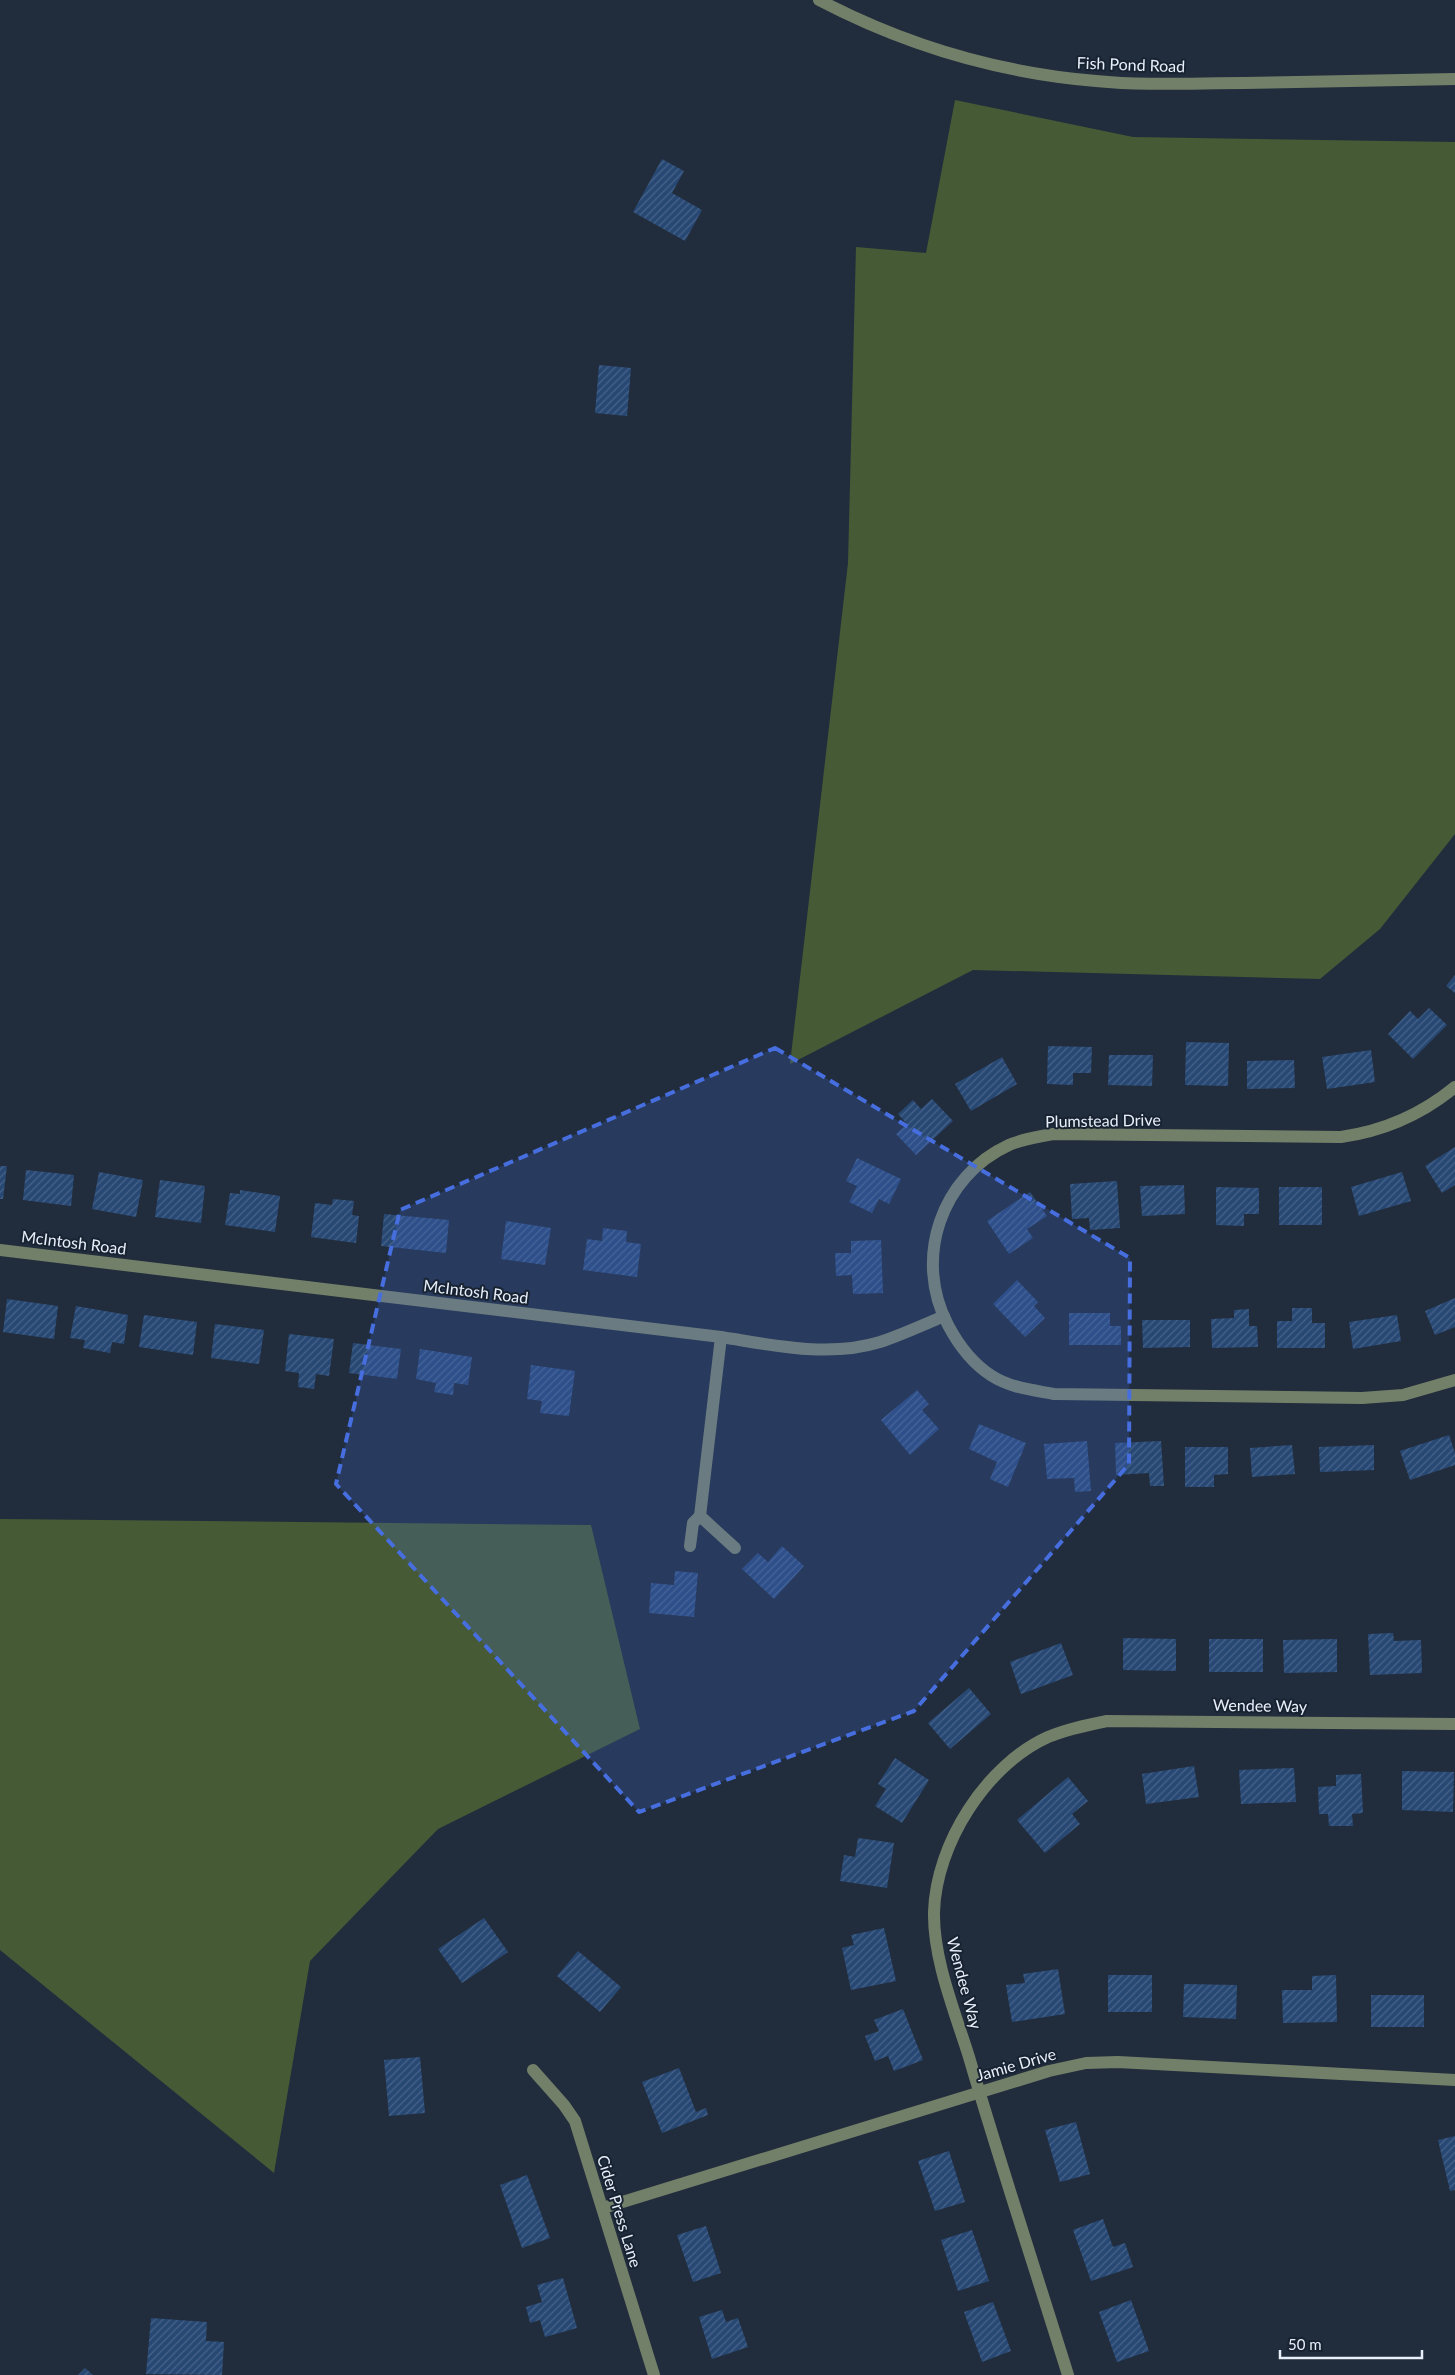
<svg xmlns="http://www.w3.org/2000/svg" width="1455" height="2375" font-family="Lato,sans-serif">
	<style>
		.green { fill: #465a36 }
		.building { fill: url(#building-hatch) }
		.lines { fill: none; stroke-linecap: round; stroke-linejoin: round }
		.minor { stroke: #738069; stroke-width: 12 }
		.marked { fill: #466edf; fill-opacity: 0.2; stroke: #466edf; stroke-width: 4; stroke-dasharray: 10 6; stroke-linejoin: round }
		.labels { text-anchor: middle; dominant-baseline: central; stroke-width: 4; stroke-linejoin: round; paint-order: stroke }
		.street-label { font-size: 16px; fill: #e8effa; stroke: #182332 }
	</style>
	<defs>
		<pattern id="building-hatch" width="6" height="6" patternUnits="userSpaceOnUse" patternTransform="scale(1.25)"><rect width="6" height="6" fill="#284874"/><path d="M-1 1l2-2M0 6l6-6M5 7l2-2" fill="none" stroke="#476389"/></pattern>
	</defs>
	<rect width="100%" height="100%" fill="#212d3c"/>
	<!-- green -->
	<g class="green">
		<polygon points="955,100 1133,137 1455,142 1455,834 1380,929 1320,979 973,970 790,1064 848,563 856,247 926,253"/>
		<polygon points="0,1519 591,1525 640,1729 438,1829 310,1961 274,2173 0,1950"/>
	</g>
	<!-- building -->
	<g class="building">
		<polygon points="662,159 684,171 672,193 702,210 685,241 633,212"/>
		<polygon points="599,365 631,368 627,416 595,413"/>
		<polygon points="1455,975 1455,993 1446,986"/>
		<polygon points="1429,1008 1447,1025 1413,1059 1388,1034 1410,1011 1418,1019"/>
		<polygon points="1186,1042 1229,1043 1228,1086 1185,1085"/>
		<polygon points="1048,1046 1092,1047 1091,1073 1073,1073 1073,1085 1047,1084"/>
		<polygon points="1371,1050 1375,1082 1327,1089 1322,1057"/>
		<polygon points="1109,1055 1153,1055 1152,1086 1108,1085"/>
		<polygon points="1002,1057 1017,1084 971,1111 955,1084"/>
		<polygon points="1294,1060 1295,1088 1247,1089 1247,1061"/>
		<polygon points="932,1099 953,1121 916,1155 896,1134 907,1124 898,1114 913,1100 921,1109"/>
		<polygon points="1455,1147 1455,1185 1442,1193 1425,1166"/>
		<polygon points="857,1158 901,1179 889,1204 879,1199 872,1213 849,1202 857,1186 846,1181"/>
		<polygon points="0,1166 7,1166 3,1199 0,1199"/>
		<polygon points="26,1170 74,1175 71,1206 23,1200"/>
		<polygon points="99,1172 143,1180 136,1217 92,1209"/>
		<polygon points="1402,1172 1411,1201 1359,1216 1351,1187"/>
		<polygon points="160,1180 205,1186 201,1223 155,1217"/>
		<polygon points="1117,1181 1120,1228 1090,1230 1089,1218 1072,1219 1070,1184"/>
		<polygon points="1184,1185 1185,1214 1142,1216 1140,1186"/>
		<polygon points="1216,1187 1259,1188 1259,1214 1244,1214 1244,1226 1216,1225"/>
		<rect x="1279" y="1187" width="43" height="38"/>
		<polygon points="240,1190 280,1196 275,1232 225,1225 230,1193 240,1194"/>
		<polygon points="1030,1192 1047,1216 1027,1229 1033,1238 1009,1254 987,1221"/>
		<polygon points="333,1199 354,1201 352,1215 359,1216 356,1243 311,1237 315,1203 332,1205"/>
		<polygon points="384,1214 449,1220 446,1253 381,1246"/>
		<polygon points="506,1221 551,1228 545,1265 501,1259"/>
		<polygon points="603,1228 627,1231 626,1242 641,1244 637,1277 583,1270 587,1239 602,1241"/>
		<polygon points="881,1240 883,1293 853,1294 852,1275 836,1276 835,1253 851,1253 851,1241"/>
		<polygon points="1017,1280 1038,1302 1034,1306 1045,1318 1025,1337 993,1304"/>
		<polygon points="1455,1298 1455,1327 1435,1335 1425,1311"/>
		<polygon points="7,1299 58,1306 54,1339 3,1332"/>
		<polygon points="76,1306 128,1315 124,1344 112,1342 110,1353 83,1348 85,1340 70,1338"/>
		<polygon points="1292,1308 1312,1308 1312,1323 1325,1323 1325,1348 1277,1348 1277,1321 1292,1321"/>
		<polygon points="1249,1309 1249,1326 1257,1326 1258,1347 1212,1348 1211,1319 1234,1318 1234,1310"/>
		<polygon points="1069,1313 1110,1313 1110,1326 1121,1326 1121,1345 1069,1345"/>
		<polygon points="144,1315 197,1322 193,1355 139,1347"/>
		<polygon points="1397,1315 1401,1341 1353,1349 1349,1322"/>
		<polygon points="1142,1320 1190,1320 1190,1347 1143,1348"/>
		<polygon points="215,1324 264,1330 259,1364 211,1358"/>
		<polygon points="289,1334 334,1339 329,1376 316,1374 314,1389 298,1387 299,1373 285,1371"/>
		<polygon points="353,1343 401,1349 397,1379 349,1373"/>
		<polygon points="420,1349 472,1357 468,1385 454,1383 453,1395 434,1392 436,1383 416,1379"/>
		<polygon points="531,1365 575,1371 569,1416 540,1413 542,1401 527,1399"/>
		<polygon points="917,1390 929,1404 922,1410 939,1429 910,1455 881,1420"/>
		<polygon points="979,1424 1026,1443 1008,1487 990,1479 997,1462 969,1449"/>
		<polygon points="1449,1435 1455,1453 1455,1465 1410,1480 1400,1451"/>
		<polygon points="1087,1441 1091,1491 1075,1492 1074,1478 1047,1479 1044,1444"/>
		<polygon points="1161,1441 1164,1486 1150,1486 1149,1473 1116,1475 1115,1443"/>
		<polygon points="1292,1445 1295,1474 1252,1477 1250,1448"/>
		<polygon points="1374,1445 1374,1470 1320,1472 1319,1447"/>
		<polygon points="1185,1447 1228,1447 1228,1474 1214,1475 1214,1487 1185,1487"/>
		<polygon points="782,1546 804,1566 774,1599 742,1569 758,1553 768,1562"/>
		<polygon points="675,1571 698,1573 694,1617 649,1613 651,1583 674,1585"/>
		<polygon points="1393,1633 1394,1641 1421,1640 1422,1673 1370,1675 1368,1634"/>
		<polygon points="1123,1638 1176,1639 1176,1671 1123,1670"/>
		<rect x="1209" y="1639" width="54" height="33"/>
		<polygon points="1337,1639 1337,1672 1284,1673 1283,1640"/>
		<polygon points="1061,1643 1073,1675 1021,1694 1010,1662"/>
		<polygon points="969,1688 991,1714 950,1749 928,1723"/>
		<polygon points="895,1758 929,1780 902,1823 875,1806 886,1789 878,1784"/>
		<polygon points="1194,1766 1199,1797 1146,1804 1142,1774"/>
		<polygon points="1294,1768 1296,1802 1241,1804 1239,1770"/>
		<polygon points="1402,1771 1454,1772 1453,1812 1402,1810"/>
		<polygon points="1361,1774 1363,1813 1352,1814 1353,1826 1329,1826 1328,1814 1319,1814 1318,1787 1336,1786 1336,1775"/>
		<polygon points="1068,1777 1088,1801 1072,1814 1080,1824 1045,1853 1017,1820"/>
		<polygon points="858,1838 894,1843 887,1888 840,1881 844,1855 855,1857"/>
		<polygon points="484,1918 508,1952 462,1983 438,1949"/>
		<polygon points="884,1928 896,1981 851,1990 842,1948 854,1945 851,1935"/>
		<polygon points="578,1951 621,1987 600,2012 557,1976"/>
		<polygon points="1058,1969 1065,2014 1012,2022 1006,1985 1025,1983 1023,1974"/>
		<rect x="1108" y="1975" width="44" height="37"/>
		<polygon points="1336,1975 1337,2022 1283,2023 1282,1990 1312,1990 1312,1976"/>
		<polygon points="1184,1984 1237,1985 1236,2019 1183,2017"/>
		<rect x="1371" y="1995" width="53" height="32"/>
		<polygon points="903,2009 923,2060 894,2071 888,2056 875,2061 865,2036 879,2031 874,2020"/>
		<polygon points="420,2057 425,2113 389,2116 384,2060"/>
		<polygon points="679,2068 696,2112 706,2108 708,2115 662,2133 642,2082"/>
		<polygon points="1076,2122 1090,2174 1060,2182 1045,2130"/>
		<polygon points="1455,2136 1455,2190 1450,2191 1438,2140"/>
		<polygon points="949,2151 965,2202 935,2211 918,2161"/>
		<polygon points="527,2175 550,2238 522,2248 500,2185"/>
		<polygon points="1103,2219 1113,2247 1125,2243 1133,2267 1091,2281 1073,2230"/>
		<polygon points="706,2226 721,2273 693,2282 677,2235"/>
		<polygon points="972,2230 989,2281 958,2291 941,2240"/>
		<polygon points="563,2278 577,2328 545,2337 540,2320 530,2323 526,2307 542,2302 537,2285"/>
		<polygon points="1131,2300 1149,2351 1117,2362 1099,2312"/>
		<polygon points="993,2302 1011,2351 982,2362 964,2312"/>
		<polygon points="722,2310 726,2322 738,2318 748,2347 712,2359 699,2317"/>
		<polygon points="151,2318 207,2322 206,2341 224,2342 222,2375 146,2374"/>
		<polygon points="85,2368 93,2375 78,2375"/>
	</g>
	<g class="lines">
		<!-- minor -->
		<g class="minor">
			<path d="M819 0C905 45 1000 73 1096 81 1145 86 1195 83 1244 83 1314 82 1385 80 1455 79"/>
			<path d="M1455 1087C1421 1115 1384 1131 1341 1137L1053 1134C1038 1137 1022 1139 1009 1145 941 1176 913 1259 948 1325 958 1344 973 1364 992 1376 1011 1388 1033 1390 1054 1394L1362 1398 1403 1395 1455 1380"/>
			<path d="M0 1250 721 1337C773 1345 828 1358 880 1342 901 1335 923 1325 944 1316"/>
			<polyline points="721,1337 700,1516 735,1548"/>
			<polyline points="690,1546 693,1523 700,1516"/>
			<polyline points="533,2070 564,2105 575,2121 654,2375"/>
			<polyline points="603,2208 1049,2071 1086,2063 1118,2062 1455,2080"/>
			<path d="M1068 2375C1035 2269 1000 2163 969 2057 955 2012 933 1959 934 1912 936 1844 986 1765 1048 1737 1067 1729 1087 1725 1107 1721L1455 1724"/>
		</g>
	</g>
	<!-- marked area -->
	<path class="marked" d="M775 1048 1130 1258 1129 1464 914 1711 639 1812 336 1484 400 1210Z"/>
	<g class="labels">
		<!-- street labels -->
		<g class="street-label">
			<text transform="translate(1131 64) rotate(2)">Fish Pond Road</text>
			<text transform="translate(1103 1120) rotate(-1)">Plumstead Drive</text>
			<text transform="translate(74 1242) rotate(7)">McIntosh Road</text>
			<text transform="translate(476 1291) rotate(7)">McIntosh Road</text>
			<text transform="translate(1260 1705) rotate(1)">Wendee Way</text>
			<text transform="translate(965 1983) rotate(75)">Wendee Way</text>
			<text transform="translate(1016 2064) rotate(-16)">Jamie Drive</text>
			<text transform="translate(620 2211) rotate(73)">Cider Press Lane</text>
		</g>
	</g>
	<!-- scale -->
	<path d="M1280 2350v8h142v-8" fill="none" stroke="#e8effa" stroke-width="2.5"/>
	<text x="1288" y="2350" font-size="15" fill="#e8effa" stroke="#182332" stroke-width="4" paint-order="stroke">50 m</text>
</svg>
